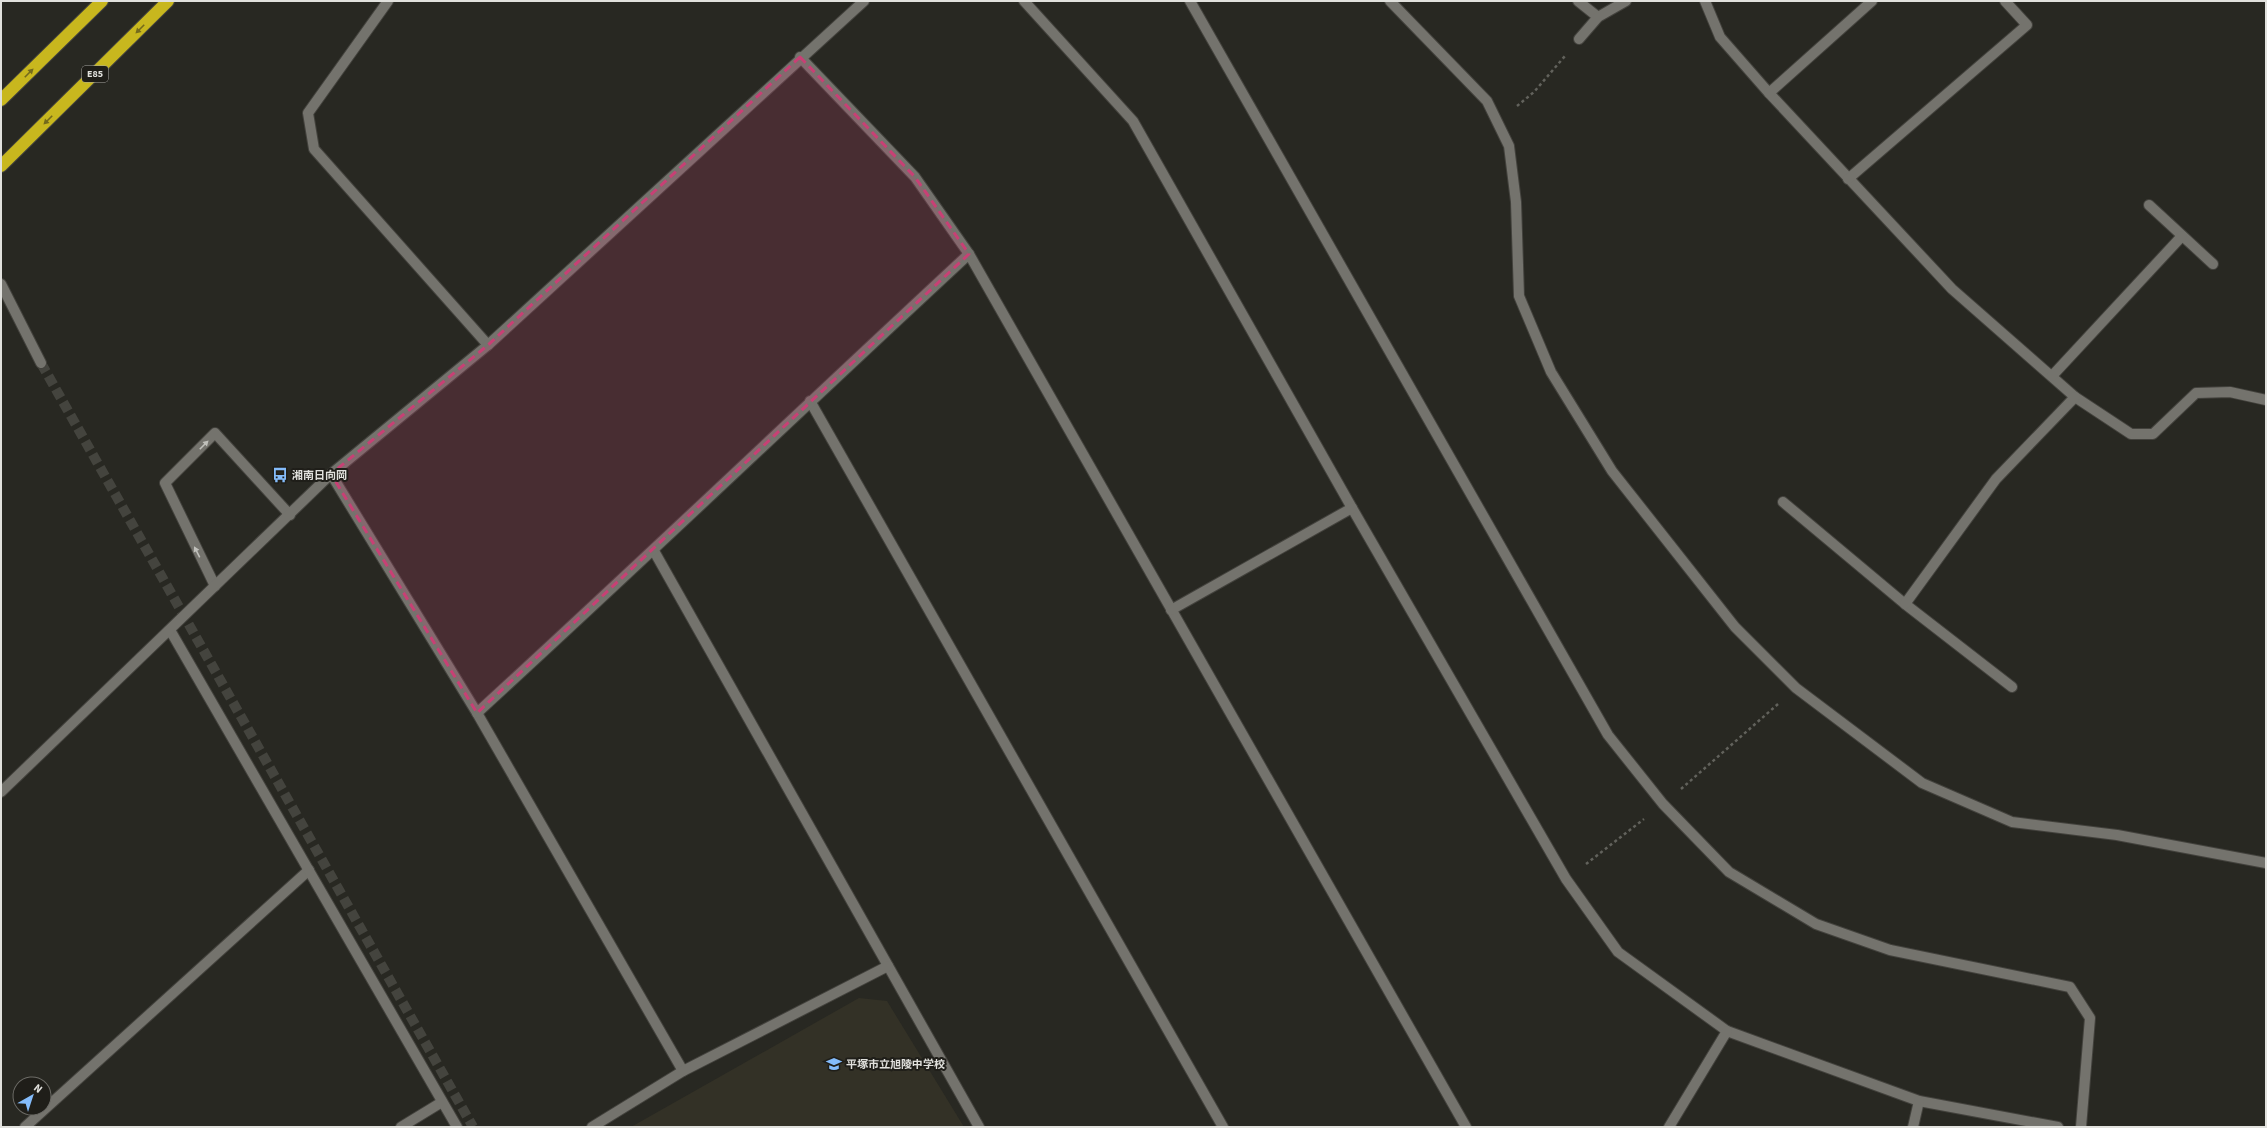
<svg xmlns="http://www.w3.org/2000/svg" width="2267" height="1128" font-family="'Source Sans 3','Noto Sans JP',sans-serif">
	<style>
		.built { fill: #333126 }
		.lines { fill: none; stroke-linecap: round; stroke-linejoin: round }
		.secondary-tunnel { stroke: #44443e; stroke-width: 10; stroke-dasharray: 10 5; stroke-linecap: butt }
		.lane-casing { stroke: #43423d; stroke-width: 12 }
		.street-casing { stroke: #43423d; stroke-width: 12 }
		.secondary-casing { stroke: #43423d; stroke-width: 12 }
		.highway-casing { stroke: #43423d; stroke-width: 14 }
		.path { stroke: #62625c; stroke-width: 2.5; stroke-dasharray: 3 3; stroke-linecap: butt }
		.lane { stroke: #74736d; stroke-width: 10 }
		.street { stroke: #74736d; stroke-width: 10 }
		.secondary { stroke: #74736d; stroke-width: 10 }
		.highway { stroke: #c8b71e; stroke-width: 12 }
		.oneway { fill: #746a1c }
		.oneway2 { fill: #c0c0bb }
		.marked { fill: #c84075; fill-opacity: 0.2; stroke: #c84075; stroke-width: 3; stroke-dasharray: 8 5; stroke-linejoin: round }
		.labels { text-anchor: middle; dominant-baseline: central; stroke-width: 4; stroke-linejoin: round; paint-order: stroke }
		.shield { fill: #1f1e19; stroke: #a7a6a2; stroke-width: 1 }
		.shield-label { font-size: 10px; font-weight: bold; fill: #e1e1dd }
		.poi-label { font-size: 11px; font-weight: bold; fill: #e1e1dd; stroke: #1f1e19; text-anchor: start }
	</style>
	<rect width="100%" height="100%" fill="#282822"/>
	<!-- built -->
	<polygon class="built" points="859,998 887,1001 964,1127 631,1127"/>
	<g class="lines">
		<!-- secondary-tunnel -->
		<polyline class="secondary-tunnel" points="41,363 473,1127"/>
		<!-- lane casing -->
		<g class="lane-casing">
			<polyline id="lane" points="215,586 165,483 215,433 290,515"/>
		</g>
		<!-- street casing -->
		<g class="street-casing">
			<g id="street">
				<polyline points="388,1 308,113 314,149 488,345"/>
				<polyline points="1024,1 1133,121 1352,508 1566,879 1618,952 1727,1031 1919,1101 2058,1127"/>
				<polyline points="1190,1 1608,735 1663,804 1729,872 1816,924 1890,950 2070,987 2090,1018 2081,1127"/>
				<polyline points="1390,1 1487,101 1509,146 1516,202 1519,296 1551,372 1612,471 1735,627 1796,688 1922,783 2012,822 2117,835 2266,863"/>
				<polyline points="1578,1 1598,17"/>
				<polyline points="1705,1 1720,37 1769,93 1952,289 2075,397 2131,434 2153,434 2196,393 2230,392 2266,400"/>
				<polyline points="1579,39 1598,17 1626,1"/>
				<polyline points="800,57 915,177 969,254 1466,1127"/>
				<polyline points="1769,93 1872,1"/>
				<polyline points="1848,179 2027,25 2005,1"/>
				<polyline points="2149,205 2213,264"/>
				<polyline points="2052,376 2182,236"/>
				<polyline points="810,401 1223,1127"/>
				<polyline points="331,474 477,713 683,1071"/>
				<polyline points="1783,502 1905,604 2012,687"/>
				<polyline points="654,551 979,1127"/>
				<polyline points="1905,604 1996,479 2075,397"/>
				<polyline points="1171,610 1352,508"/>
				<path d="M477 713C643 561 805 406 969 254"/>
				<polyline points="25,1127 309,870"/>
				<polyline points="401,1127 442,1102"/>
				<polyline points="592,1127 683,1071 888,966"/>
				<polyline points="1669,1127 1727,1031"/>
				<polyline points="1913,1127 1919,1101"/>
			</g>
		</g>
		<!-- secondary casing -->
		<g class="secondary-casing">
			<g id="secondary">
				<polyline points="1,284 41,363"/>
				<polyline points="170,630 457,1127"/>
				<polyline points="1,792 331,474 488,345 864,1"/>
			</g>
		</g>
		<!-- highway casing -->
		<g class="highway-casing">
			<g id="highway">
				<polyline points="1,100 102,1"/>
				<polyline points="1,166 168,1"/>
			</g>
		</g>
		<!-- path -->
		<g class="path">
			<polyline points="1517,106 1534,92 1565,56"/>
			<polyline points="1681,789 1778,704"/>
			<polyline points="1586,864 1644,819"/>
		</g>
		<!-- lane -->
		<use href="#lane" class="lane"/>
		<!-- street -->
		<use href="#street" class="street"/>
		<!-- secondary -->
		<use href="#secondary" class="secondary"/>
		<!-- highway -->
		<use href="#highway" class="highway"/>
	</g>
	<!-- one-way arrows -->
	<defs><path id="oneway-solid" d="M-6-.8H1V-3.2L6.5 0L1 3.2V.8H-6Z"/></defs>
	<g class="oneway">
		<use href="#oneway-solid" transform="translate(140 29) rotate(135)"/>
		<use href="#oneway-solid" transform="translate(29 73) rotate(-45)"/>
		<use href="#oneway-solid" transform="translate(48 120) rotate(135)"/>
	</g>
	<g class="oneway2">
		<use href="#oneway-solid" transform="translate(204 445) rotate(-45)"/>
		<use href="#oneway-solid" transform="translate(197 552) rotate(-117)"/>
	</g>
	<!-- marked area -->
	<path class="marked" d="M800 57 915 177 969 254 477 713 331 474 488 345Z"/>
	<!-- icons -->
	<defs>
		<g id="bus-bare" transform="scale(1.2)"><path d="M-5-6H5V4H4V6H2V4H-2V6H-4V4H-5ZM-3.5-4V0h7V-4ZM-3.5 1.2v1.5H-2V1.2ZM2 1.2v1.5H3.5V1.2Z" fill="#84bcfb" stroke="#1f1e19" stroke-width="2.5" paint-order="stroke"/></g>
		<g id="school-bare" transform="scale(1.2)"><path d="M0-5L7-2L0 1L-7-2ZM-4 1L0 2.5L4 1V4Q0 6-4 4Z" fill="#84bcfb" stroke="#1f1e19" stroke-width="2.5" paint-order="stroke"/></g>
	</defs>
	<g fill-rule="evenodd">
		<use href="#bus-bare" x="280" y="475"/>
		<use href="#school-bare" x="834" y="1064"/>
	</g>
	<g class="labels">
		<!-- shield labels -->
		<rect class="shield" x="82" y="66" width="26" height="16" rx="3"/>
		<g class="shield-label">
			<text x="95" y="74">E85</text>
		</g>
		<!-- poi labels -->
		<g class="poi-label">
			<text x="292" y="475">湘南日向岡</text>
			<text x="846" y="1064">平塚市立旭陵中学校</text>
		</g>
	</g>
	<!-- border -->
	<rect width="2267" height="1128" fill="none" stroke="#e1e1dd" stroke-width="4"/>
	<!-- north arrow -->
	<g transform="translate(32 1096) rotate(39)"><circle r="19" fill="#1f1e19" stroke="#6d6c67"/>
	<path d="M0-3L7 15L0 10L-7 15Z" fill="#84bcfb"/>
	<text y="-6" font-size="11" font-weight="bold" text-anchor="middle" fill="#e1e1dd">N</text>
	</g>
</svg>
